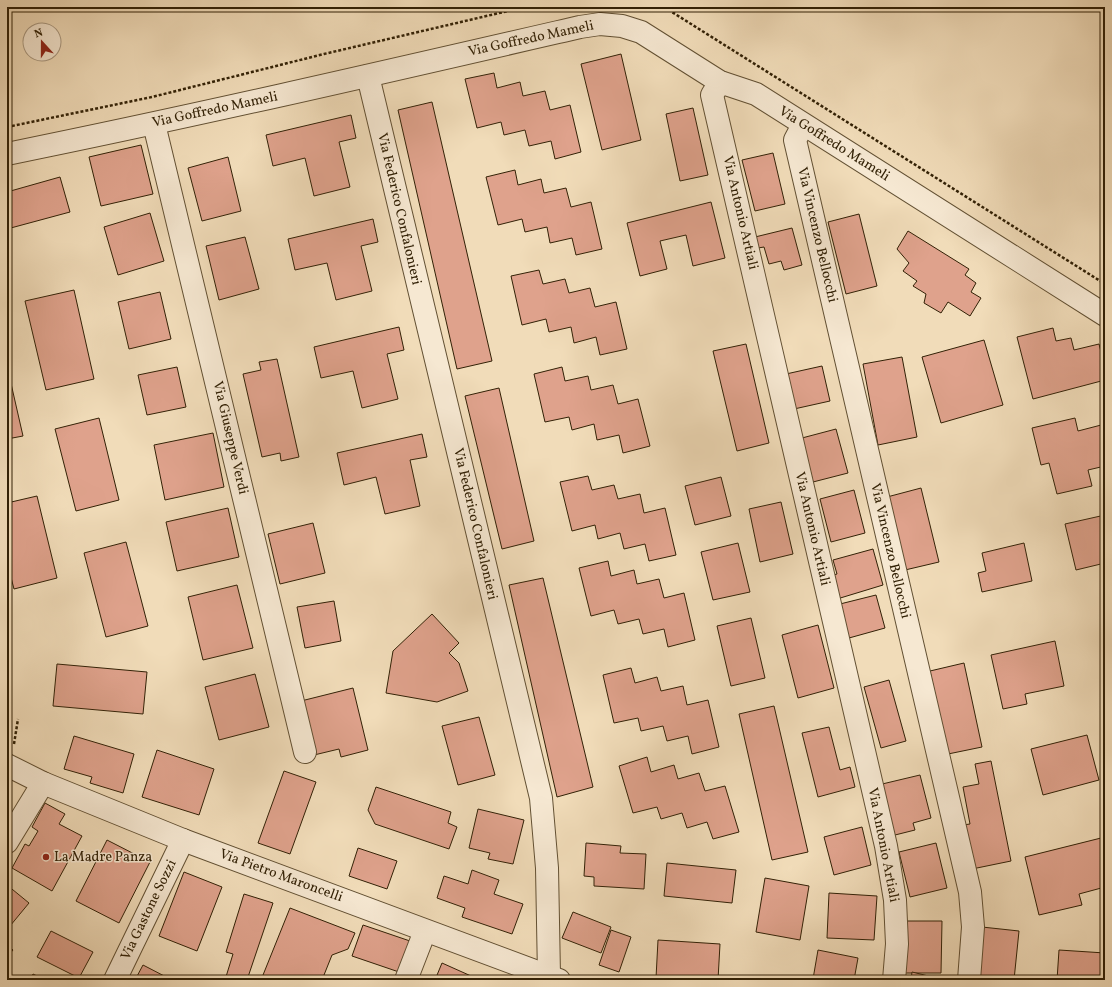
<svg xmlns="http://www.w3.org/2000/svg" width="1112" height="987" font-family="Vollkorn,serif">
	<style>
		.building { fill: #dfa28c; stroke: #322106 }
		.lines { fill: none; stroke-linecap: round; stroke-linejoin: round }
		.minor-casing { stroke: #625033; stroke-width: 24 }
		.tertiary-casing { stroke: #625033; stroke-width: 24 }
		.path { stroke: #322106; stroke-width: 2.5; stroke-dasharray: 3 2; stroke-linecap: butt }
		.minor { stroke: #f6e8d2; stroke-width: 22 }
		.tertiary { stroke: #f6e8d2; stroke-width: 22 }
		.poi-dot { fill: #8f2418; stroke: #f6e8d2; stroke-width: 1.5 }
		.labels { text-anchor: middle; dominant-baseline: central; stroke-width: 3; stroke-linejoin: round; paint-order: stroke }
		.street-label { font-size: 14px; fill: #322106; stroke: #f6e8d2 }
		.poi-label { font-size: 14px; fill: #322106; stroke: #f6e8d2; text-anchor: start }
	</style>
	<rect width="100%" height="100%" fill="#f1dcb9"/>
	<filter id="stains"><feTurbulence type="fractalNoise" baseFrequency=".005" numOctaves="4"/><feColorMatrix values="0 0 0 0 .2 0 0 0 0 .09 0 0 0 0 .02 0 0 0 .5 -.17"/></filter>
	<radialGradient id="worn" r=".72"><stop offset=".6" stop-color="#630" stop-opacity="0"/><stop offset="1" stop-color="#630" stop-opacity=".3"/></radialGradient>
	<!-- building -->
	<g class="building">
		<polygon points="621,54 641,140 602,150 581,64"/>
		<polygon points="494,73 497,88 520,82 523,96 545,91 550,110 570,105 581,152 555,159 551,141 529,146 525,130 504,135 501,122 477,128 465,79"/>
		<polygon points="432,102 492,361 457,369 398,110"/>
		<polygon points="693,108 708,175 680,181 666,114"/>
		<polygon points="351,115 356,138 339,142 350,187 314,196 305,158 273,166 266,135"/>
		<polygon points="141,145 153,194 101,206 89,157"/>
		<polygon points="773,153 785,204 755,211 742,160"/>
		<polygon points="228,157 241,211 202,221 188,168"/>
		<polygon points="515,170 518,185 541,179 544,193 566,188 571,207 591,202 602,249 576,255 572,238 550,243 547,227 525,232 522,219 498,225 486,177"/>
		<polygon points="60,177 70,212 7,229 7,192"/>
		<polygon points="711,202 725,258 693,266 686,235 660,241 667,269 640,276 627,223"/>
		<polygon points="150,213 164,261 118,275 104,227"/>
		<polygon points="859,214 877,286 846,294 828,222"/>
		<polygon points="373,219 378,242 361,246 372,291 336,300 327,263 295,270 288,239"/>
		<polygon points="792,228 802,265 784,270 781,261 769,264 764,247 758,248 755,237"/>
		<polygon points="908,231 969,269 965,275 976,283 971,292 981,298 970,316 948,302 941,313 924,303 926,294 913,286 917,281 903,271 909,263 897,249"/>
		<polygon points="245,237 259,289 219,300 206,246"/>
		<polygon points="539,270 543,284 565,279 569,293 590,288 595,307 616,302 627,349 600,355 596,337 574,343 571,327 549,332 546,319 522,325 511,276"/>
		<polygon points="74,290 94,379 46,390 25,301"/>
		<polygon points="160,292 171,339 129,349 118,302"/>
		<polygon points="399,327 404,350 387,354 398,399 362,408 353,371 321,378 314,347"/>
		<polygon points="1053,328 1056,341 1071,338 1074,350 1099,344 1105,368 1105,380 1033,399 1017,337"/>
		<polygon points="984,340 1003,405 941,423 922,357"/>
		<polygon points="746,344 769,443 737,451 713,351"/>
		<polygon points="902,357 917,437 878,445 863,364"/>
		<polygon points="277,359 299,457 281,461 280,453 262,457 243,374 261,370 259,362"/>
		<polygon points="7,366 23,436 7,439"/>
		<polygon points="822,366 830,401 794,409 786,374"/>
		<polygon points="177,367 186,407 147,415 138,375"/>
		<polygon points="562,367 565,381 588,376 591,390 613,385 618,404 638,399 650,446 623,453 619,435 597,440 594,424 572,430 569,417 545,422 534,374"/>
		<polygon points="499,388 534,541 502,549 465,396"/>
		<polygon points="99,418 119,500 76,511 55,429"/>
		<polygon points="1075,418 1078,431 1105,424 1105,466 1088,470 1092,486 1057,494 1049,463 1041,465 1032,428"/>
		<polygon points="836,429 848,473 813,482 802,438"/>
		<polygon points="213,433 224,487 165,500 154,445"/>
		<polygon points="422,434 427,457 410,460 420,506 385,514 376,477 344,485 337,453"/>
		<polygon points="588,476 592,490 614,485 618,499 640,494 644,513 665,508 676,555 649,561 645,544 624,549 620,533 598,539 595,525 572,531 560,482"/>
		<polygon points="721,477 731,516 695,525 685,486"/>
		<polygon points="921,488 939,562 905,570 887,497"/>
		<polygon points="854,490 865,533 831,542 820,499"/>
		<polygon points="37,496 57,578 14,589 7,562 7,503"/>
		<polygon points="781,502 793,554 760,562 749,509"/>
		<polygon points="228,508 239,557 177,571 166,522"/>
		<polygon points="1105,515 1105,563 1076,570 1065,524"/>
		<polygon points="313,523 325,573 280,584 268,534"/>
		<polygon points="126,542 148,626 106,637 84,553"/>
		<polygon points="738,543 750,592 713,600 701,552"/>
		<polygon points="1024,543 1032,581 982,592 978,573 986,571 982,553"/>
		<polygon points="873,549 883,585 837,599 830,576 837,574 833,560"/>
		<polygon points="608,561 611,576 634,570 637,584 659,579 664,598 684,593 695,640 668,647 664,629 643,634 639,619 618,624 614,610 591,616 579,568"/>
		<polygon points="543,578 593,787 557,797 509,585"/>
		<polygon points="237,585 253,648 203,660 188,597"/>
		<polygon points="876,595 885,628 849,638 840,604"/>
		<polygon points="334,601 341,641 305,648 297,607"/>
		<polygon points="432,614 459,643 449,653 459,663 468,691 437,702 386,693 393,651"/>
		<polygon points="751,618 765,678 731,686 717,626"/>
		<polygon points="818,625 834,688 798,698 782,635"/>
		<polygon points="1055,641 1064,686 1025,694 1027,704 1003,709 991,655"/>
		<polygon points="964,663 982,747 948,754 930,671"/>
		<polygon points="57,664 147,672 143,714 53,706"/>
		<polygon points="631,668 635,683 657,677 661,691 683,686 687,705 708,700 719,747 692,754 688,736 667,741 663,726 641,731 638,718 614,723 603,675"/>
		<polygon points="255,674 269,727 219,740 205,687"/>
		<polygon points="889,680 906,741 881,748 864,687"/>
		<polygon points="353,688 368,750 341,757 339,749 314,755 301,701"/>
		<polygon points="774,706 808,852 772,860 739,714"/>
		<polygon points="479,717 495,775 458,785 442,726"/>
		<polygon points="829,727 840,770 850,767 855,787 818,797 802,733"/>
		<polygon points="1087,735 1099,780 1043,795 1031,749"/>
		<polygon points="74,736 134,754 123,793 90,783 92,777 64,769"/>
		<polygon points="157,750 214,769 199,815 142,797"/>
		<polygon points="647,757 651,772 674,765 678,779 699,773 705,791 725,786 739,832 713,839 707,822 687,828 682,813 661,819 657,807 633,813 619,766"/>
		<polygon points="991,761 1011,861 972,869 963,825 970,824 963,787 979,784 975,764"/>
		<polygon points="284,771 316,782 290,854 258,843"/>
		<polygon points="920,775 931,818 913,823 915,830 891,836 878,785"/>
		<polygon points="376,787 451,812 448,823 457,827 449,849 375,824 368,810"/>
		<polygon points="45,803 65,814 59,824 82,836 52,891 12,868 25,844 29,846 38,831 32,827"/>
		<polygon points="478,809 524,820 513,864 488,859 490,853 469,848"/>
		<polygon points="862,827 871,865 834,875 824,837"/>
		<polygon points="1105,837 1105,887 1079,894 1082,905 1039,915 1025,857"/>
		<polygon points="107,840 150,862 119,923 76,901"/>
		<polygon points="586,843 621,846 620,853 646,854 644,889 594,886 594,877 584,876"/>
		<polygon points="936,843 947,888 910,897 899,852"/>
		<polygon points="358,848 397,861 387,889 349,876"/>
		<polygon points="667,863 736,870 732,903 664,896"/>
		<polygon points="472,870 499,880 494,894 523,904 512,934 462,917 465,908 437,898 444,876 468,884"/>
		<polygon points="184,872 222,887 197,951 159,936"/>
		<polygon points="765,878 809,886 800,940 756,932"/>
		<polygon points="7,885 29,903 10,926 7,923"/>
		<polygon points="829,893 877,896 874,940 827,938"/>
		<polygon points="244,894 273,903 247,980 225,980 233,954 226,952"/>
		<polygon points="290,908 355,933 348,949 332,955 322,980 261,980"/>
		<polygon points="573,912 611,927 601,953 562,938"/>
		<polygon points="906,921 942,921 941,973 905,973"/>
		<polygon points="363,925 410,941 399,972 352,956"/>
		<polygon points="982,927 1019,931 1014,980 976,980"/>
		<polygon points="611,930 631,937 619,972 599,965"/>
		<polygon points="51,931 93,952 79,978 37,957"/>
		<polygon points="658,940 720,944 718,980 656,978"/>
		<polygon points="7,944 13,950 7,957"/>
		<polygon points="818,950 858,958 854,980 818,980 813,979"/>
		<polygon points="1059,950 1105,953 1105,980 1057,980"/>
		<polygon points="442,963 480,980 435,980"/>
		<polygon points="143,965 172,980 135,980"/>
		<polygon points="912,972 945,980 911,980"/>
		<polygon points="33,974 45,980 30,980"/>
	</g>
	<g class="lines">
		<!-- minor casing -->
		<g class="minor-casing">
			<g id="minor">
				<polyline points="368,76 541,798 547,868 549,976"/>
				<polyline points="720,82 712,95 886,846 895,900 897,944 894,980"/>
				<polyline points="154,124 305,752"/>
				<polyline points="803,125 795,140 970,892 973,927 969,980"/>
				<polyline points="7,842 43,783"/>
				<polyline points="115,980 183,840"/>
				<polyline points="406,980 425,931"/>
			</g>
		</g>
		<!-- tertiary casing -->
		<g class="tertiary-casing">
			<g id="tertiary">
				<path d="M7 154C199 115 389 71 580 27L600 24 622 26 641 32 720 82 756 94 1105 315"/>
				<polyline points="7,765 43,783 183,840 559,980"/>
			</g>
		</g>
		<!-- path -->
		<g class="path">
			<polyline points="664,7 1105,284"/>
			<polyline points="7,127 152,97 324,54 525,7"/>
			<polyline points="14,744 18,719"/>
		</g>
		<!-- minor -->
		<use href="#minor" class="minor"/>
		<!-- tertiary -->
		<use href="#tertiary" class="tertiary"/>
	</g>
	<!-- markers -->
	<circle class="poi-dot" cx="46" cy="857" r="4"/>
	<g class="labels">
		<!-- street labels -->
		<g class="street-label">
			<text transform="translate(531 39) rotate(-12)">Via Goffredo Mameli</text>
			<text transform="translate(215 110) rotate(-12)">Via Goffredo Mameli</text>
			<text transform="translate(834 144) rotate(32)">Via Goffredo Mameli</text>
			<text transform="translate(399 209) rotate(77)">Via Federico Confalonieri</text>
			<text transform="translate(740 213) rotate(77)">Via Antonio Artiali</text>
			<text transform="translate(817 235) rotate(77)">Via Vincenzo Bellocchi</text>
			<text transform="translate(230 438) rotate(77)">Via Giuseppe Verdi</text>
			<text transform="translate(475 524) rotate(77)">Via Federico Confalonieri</text>
			<text transform="translate(812 529) rotate(77)">Via Antonio Artiali</text>
			<text transform="translate(890 551) rotate(77)">Via Vincenzo Bellocchi</text>
			<text transform="translate(883 845) rotate(79)">Via Antonio Artiali</text>
			<text transform="translate(281 876) rotate(20)">Via Pietro Maroncelli</text>
			<text transform="translate(149 910) rotate(-64)">Via Gastone Sozzi</text>
		</g>
		<!-- poi labels -->
		<g class="poi-label">
			<text x="54" y="857">La Madre Panza</text>
		</g>
	</g>
	<!-- margin -->
	<rect width="1112" height="987" fill="none" stroke="#f1dcb9" stroke-width="24"/>
	<rect x="8" y="8" width="1096" height="971" fill="none" stroke="#322106" stroke-width="2"/>
	<rect x="12" y="12" width="1088" height="963" fill="none" stroke="#322106"/>
	<!-- north arrow -->
	<g transform="translate(42 42) rotate(339)"><circle r="19" fill="#f6e8d2" stroke="#a89880"/>
	<path d="M0-3L7 15L0 10L-7 15Z" fill="#8f2418"/>
	<text y="-6" font-size="11" font-weight="bold" text-anchor="middle" fill="#322106">N</text>
	</g>
	<rect width="100%" height="100%" filter="url(#stains)"/>
	<rect width="100%" height="100%" fill="url(#worn)"/>
</svg>
